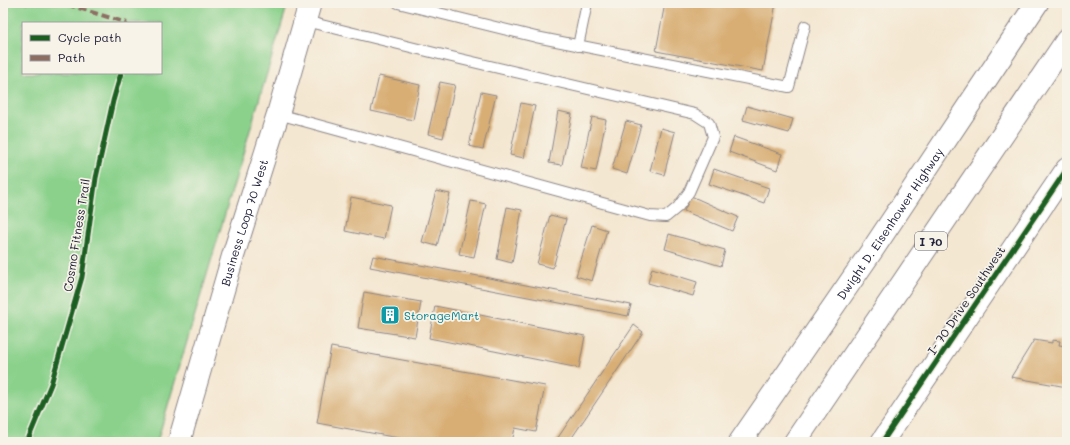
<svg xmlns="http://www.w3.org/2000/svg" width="1070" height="445" font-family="Mali,sans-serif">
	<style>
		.green { fill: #8bd18c; stroke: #567a64; fill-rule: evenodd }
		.building { fill: #d8ae75 }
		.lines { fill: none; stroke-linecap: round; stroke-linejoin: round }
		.service-casing { stroke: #8b8486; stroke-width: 12 }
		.tertiary-casing { stroke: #8b8486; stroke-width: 24 }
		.secondary-casing { stroke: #8b8486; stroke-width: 24 }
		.motorway-casing { stroke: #8b8486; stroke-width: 24 }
		.service { stroke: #fff; stroke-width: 10 }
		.tertiary { stroke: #fff; stroke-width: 22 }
		.secondary { stroke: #fff; stroke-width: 22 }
		.motorway { stroke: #fff; stroke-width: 22 }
		.quiet { stroke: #8d6e63; stroke-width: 4; stroke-dasharray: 8 4; stroke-linecap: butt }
		.cycleway-casing { stroke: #f7f3e8; stroke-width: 8 }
		.cycleway { stroke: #1b5e20; stroke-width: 5 }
		.labels { text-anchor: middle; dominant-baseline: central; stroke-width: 3.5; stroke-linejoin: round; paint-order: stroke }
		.shield { fill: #f7f3e8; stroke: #62616f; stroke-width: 1 }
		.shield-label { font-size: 11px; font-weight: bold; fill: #22223b }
		.street-label { font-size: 12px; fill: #22223b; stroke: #f7f3e8 }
		.culture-label { font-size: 12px; fill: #0d838f; stroke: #f7f3e8; text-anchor: start }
	</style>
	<rect width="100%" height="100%" fill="#f7f3e8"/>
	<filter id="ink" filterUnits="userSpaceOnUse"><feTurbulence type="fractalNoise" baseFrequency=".025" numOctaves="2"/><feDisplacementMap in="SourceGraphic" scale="8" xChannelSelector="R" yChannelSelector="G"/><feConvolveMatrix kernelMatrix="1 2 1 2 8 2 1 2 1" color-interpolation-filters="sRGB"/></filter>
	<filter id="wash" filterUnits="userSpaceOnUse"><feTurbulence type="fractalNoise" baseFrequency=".012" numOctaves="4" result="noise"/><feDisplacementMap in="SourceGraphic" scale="16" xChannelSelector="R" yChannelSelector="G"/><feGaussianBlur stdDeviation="0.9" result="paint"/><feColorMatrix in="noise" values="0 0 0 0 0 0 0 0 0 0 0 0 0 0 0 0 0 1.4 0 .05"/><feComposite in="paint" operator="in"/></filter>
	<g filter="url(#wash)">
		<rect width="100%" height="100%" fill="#f4e7d1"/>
		<!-- green -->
		<path class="green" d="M3 3H288L157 442H3ZM23 23H161V73H23Z"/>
		<g id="blocks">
			<!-- building -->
			<g class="building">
				<polygon points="665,3 776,3 763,71 656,51"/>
				<polygon points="379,76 420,85 413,120 371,111"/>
				<polygon points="440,82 455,85 443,138 428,134"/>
				<polygon points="481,92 496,95 483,149 469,146"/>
				<polygon points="521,103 535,106 524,158 510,155"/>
				<polygon points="747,106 793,119 789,133 743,120"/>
				<polygon points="558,111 572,114 562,165 549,163"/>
				<polygon points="592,117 606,120 596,171 581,168"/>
				<polygon points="626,121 641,125 627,174 612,169"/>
				<polygon points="661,128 675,132 664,175 650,171"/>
				<polygon points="734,137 782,154 777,170 729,152"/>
				<polygon points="714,169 769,188 764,203 709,184"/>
				<polygon points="436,191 450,194 437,246 422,242"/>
				<polygon points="691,196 738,217 732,231 684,211"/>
				<polygon points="351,197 391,205 384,239 345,231"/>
				<polygon points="471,201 486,204 474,257 459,254"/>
				<polygon points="507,207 522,210 512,263 497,259"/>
				<polygon points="550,215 566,219 553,268 537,264"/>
				<polygon points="592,225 607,230 592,281 576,276"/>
				<polygon points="669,234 725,250 721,266 665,249"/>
				<polygon points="373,256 631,305 628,316 370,267"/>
				<polygon points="652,268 697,282 693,296 648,283"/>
				<polygon points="364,292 421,302 415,337 358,328"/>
				<polygon points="435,306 585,336 579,368 429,338"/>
				<polygon points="634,325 643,332 569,442 555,442"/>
				<polygon points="1034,340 1052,343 1052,340 1060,341 1059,345 1067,346 1067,387 1011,377"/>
				<polygon points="331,347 545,386 536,432 515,428 512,442 420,442 317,423"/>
			</g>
		</g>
	</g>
	<g filter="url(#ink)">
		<use href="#blocks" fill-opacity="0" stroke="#8b8486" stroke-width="1"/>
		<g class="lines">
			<!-- service casing -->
			<g class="service-casing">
				<g id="service">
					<polyline points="398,3 536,37 789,87 805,26"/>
					<polyline points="578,46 587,3"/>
					<polyline points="278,114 650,216 666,217 678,207 689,192 713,137 709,123 695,114 439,54 305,21"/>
				</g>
			</g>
			<!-- tertiary casing -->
			<g class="tertiary-casing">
				<polyline id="tertiary" points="882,442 1067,169"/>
			</g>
			<!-- secondary casing -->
			<g class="secondary-casing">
				<g id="secondary">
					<path id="s1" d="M179 442 233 256 278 114 310 3"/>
				</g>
			</g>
			<!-- motorway casing -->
			<g class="motorway-casing">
				<g id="motorway">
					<path id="s2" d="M740 442 873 249 1037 3"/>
					<polyline points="795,442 1067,40"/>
				</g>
			</g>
			<!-- service -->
			<use href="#service" class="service"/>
			<!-- tertiary -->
			<use href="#tertiary" class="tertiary"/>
			<!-- secondary -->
			<use href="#secondary" class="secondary"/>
			<!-- motorway -->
			<use href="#motorway" class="motorway"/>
			<!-- quiet -->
			<polyline class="quiet" points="68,3 72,6 127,23"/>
			<!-- cycleway casing -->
			<g class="cycleway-casing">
				<g id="cycleway">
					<polyline points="27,442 51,384 82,277 96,178 113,101 121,73"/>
					<polyline points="882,442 1067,169"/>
				</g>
			</g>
			<!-- cycleway -->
			<use href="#cycleway" class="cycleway"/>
		</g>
	</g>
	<!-- icons -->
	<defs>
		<g id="building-square" transform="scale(1)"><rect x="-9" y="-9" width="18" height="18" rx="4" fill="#0f9aa8" stroke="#f7f3e8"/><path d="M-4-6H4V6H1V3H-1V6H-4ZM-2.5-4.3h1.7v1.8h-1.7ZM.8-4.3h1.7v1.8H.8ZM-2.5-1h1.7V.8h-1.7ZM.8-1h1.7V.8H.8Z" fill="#fff"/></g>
	</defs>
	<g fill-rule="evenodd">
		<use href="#building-square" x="390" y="315"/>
	</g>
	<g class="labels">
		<!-- shield labels -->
		<rect class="shield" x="915" y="232" width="32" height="18" rx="3"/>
		<g class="shield-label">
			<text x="931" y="241">I 70</text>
		</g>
		<!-- street labels -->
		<g class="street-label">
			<text stroke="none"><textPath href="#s1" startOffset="229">Business Loop 70 West</textPath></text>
			<text stroke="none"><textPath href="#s2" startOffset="265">Dwight D. Eisenhower Highway</textPath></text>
			<text transform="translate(76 235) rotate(-81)">Cosmo Fitness Trail</text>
			<text transform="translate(966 300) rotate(-56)">I- 70 Drive Southwest</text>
		</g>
		<!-- culture labels -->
		<g class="culture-label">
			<text x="404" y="315">StorageMart</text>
		</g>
	</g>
	<!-- margin -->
	<rect width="1070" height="445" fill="none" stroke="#f7f3e8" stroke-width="16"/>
	<!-- legend -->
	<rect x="22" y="22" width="140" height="52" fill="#f7f3e8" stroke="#a29fa3"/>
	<rect x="30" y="35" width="20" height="6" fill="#1b5e20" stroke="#a29fa3"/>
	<text x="58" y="42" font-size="12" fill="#22223b">Cycle path</text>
	<rect x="30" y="55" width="20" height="6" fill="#8d6e63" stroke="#a29fa3"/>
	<text x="58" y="62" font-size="12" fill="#22223b">Path</text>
</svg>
